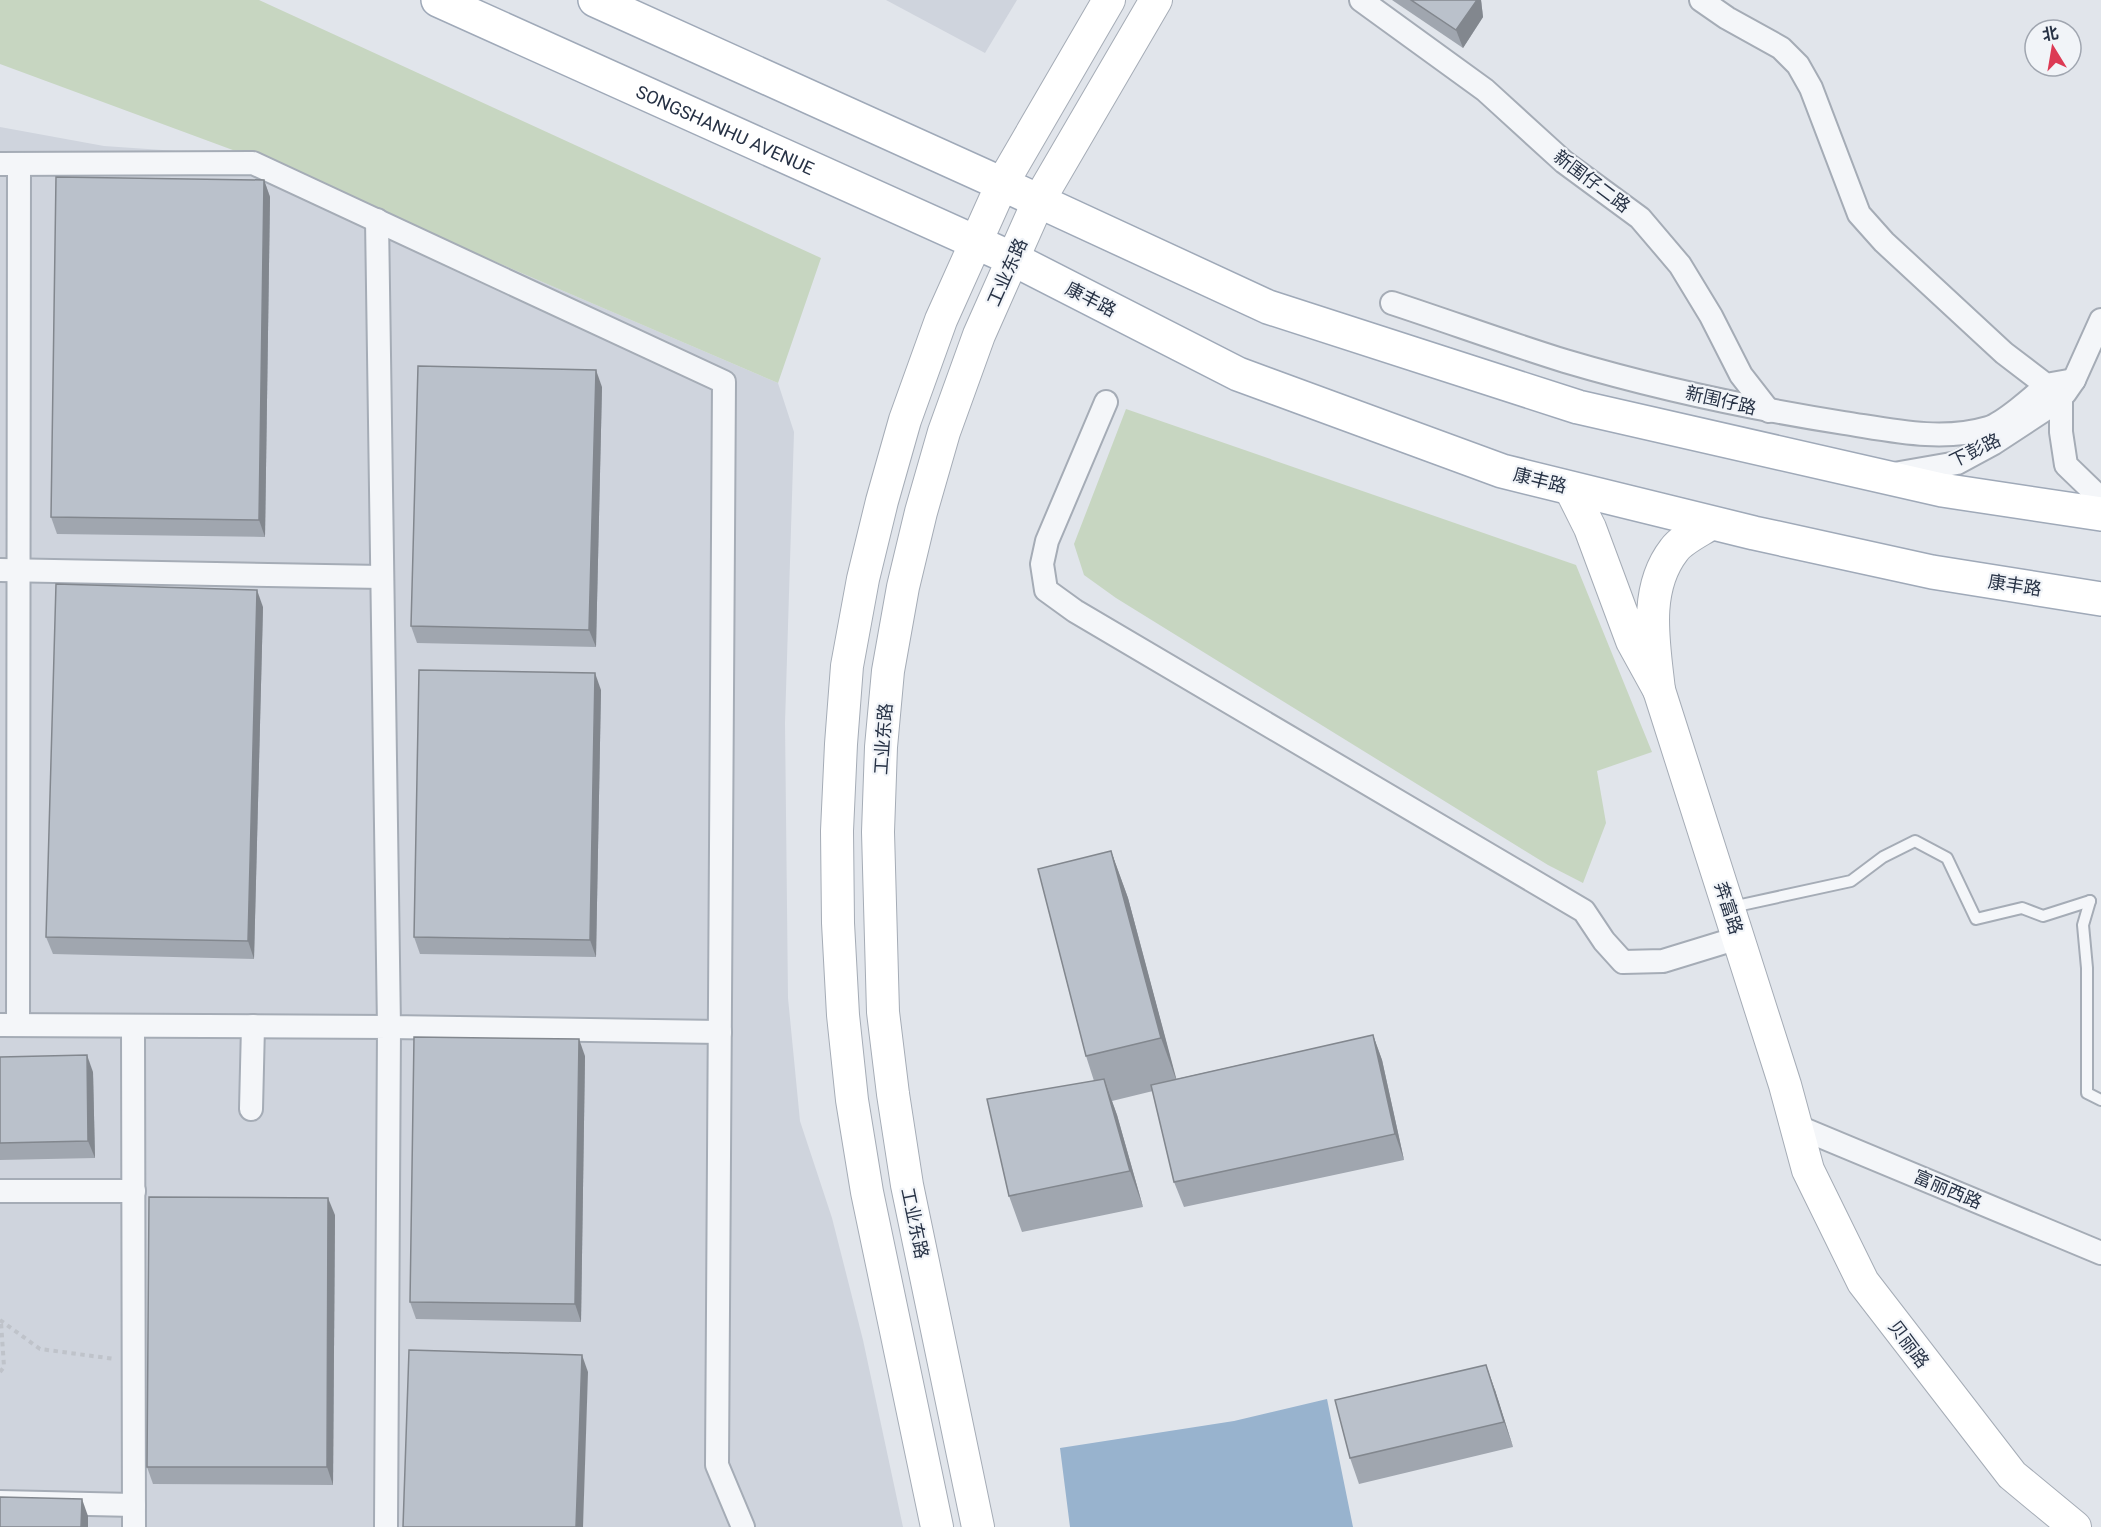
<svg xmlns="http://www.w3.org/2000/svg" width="2101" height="1527" font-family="Roboto,'Noto Sans SC',sans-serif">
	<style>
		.built { fill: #cfd4dd }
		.green { fill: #c7d6c1 }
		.water { fill: #98b3ce }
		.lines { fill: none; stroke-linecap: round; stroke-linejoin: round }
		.lane-casing { stroke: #a5acb6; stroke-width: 14 }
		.street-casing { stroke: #a5acb6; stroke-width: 26 }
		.secondary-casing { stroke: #a5acb6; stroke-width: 34 }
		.primary-casing { stroke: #9fa9b8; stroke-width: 36 }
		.path { stroke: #bfc3ca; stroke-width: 4; stroke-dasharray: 4.5 4.5; stroke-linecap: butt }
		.lane { stroke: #f4f6f9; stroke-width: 10 }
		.street { stroke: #f4f6f9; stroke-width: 22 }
		.secondary { stroke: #fff; stroke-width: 32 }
		.primary { stroke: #fff; stroke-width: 33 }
		.wall { fill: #a0a6af }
		.shaded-wall { fill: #82878e }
		.building { fill: #bac1cb; stroke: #82878e; stroke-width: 1.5 }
		.labels { text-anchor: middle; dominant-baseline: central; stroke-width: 4.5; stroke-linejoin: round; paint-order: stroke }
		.street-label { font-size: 18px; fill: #273245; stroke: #f1f4f8 }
	</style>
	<rect width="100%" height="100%" fill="#e1e5eb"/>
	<!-- built -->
	<g class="built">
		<polygon points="886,0 1017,0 985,53"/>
		<polygon points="0,127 104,146 249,156 778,383 794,432 785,723 788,998 800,1121 832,1218 863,1340 903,1527 0,1527"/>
	</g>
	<!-- green -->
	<g class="green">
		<polygon points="0,0 259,0 821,258 778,383 249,156 0,64"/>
		<polygon points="1126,409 1576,565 1652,752 1597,771 1606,823 1583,883 1548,865 1116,598 1084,575 1074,544"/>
	</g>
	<!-- water -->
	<polygon class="water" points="1327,1399 1353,1527 1070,1527 1060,1448 1234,1421"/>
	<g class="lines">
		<!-- lane casing -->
		<g class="lane-casing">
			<g id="lane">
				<polyline points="2090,901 2083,925 2087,968 2087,1093 2101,1100"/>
				<polyline points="1732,907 1851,881 1883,857 1915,841 1947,858 1976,919 2022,908 2043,916 2090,901"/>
			</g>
		</g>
		<!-- street casing -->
		<g class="street-casing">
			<g id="street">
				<polyline points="1361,0 1485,90 1564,162 1640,218 1680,265 1711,316 1741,375 1769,411"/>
				<polyline points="1701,0 1727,18 1781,48 1798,65 1811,88 1859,214 1884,242 2004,353 2046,385 2074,380"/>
				<polyline points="0,164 253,163 724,382 717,1465 743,1527"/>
				<polyline points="377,220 389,1027 720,1032"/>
				<path d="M1392 303C1450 322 1507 343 1565 361 1656 388 1749 408 1844 423 1890 430 1941 442 1988 428 2002 424 2035 396 2046 385"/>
				<polyline points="2065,393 2074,380 2101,320"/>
				<polyline points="1106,402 1047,541 1042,564 1046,590 1075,611 1584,911 1604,941 1623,962 1663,961 1738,938"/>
				<polyline points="1894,474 1957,463 1994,443 2061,399 2061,432 2066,465 2096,494 2101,496"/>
				<polyline points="0,570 382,577"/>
				<polyline points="0,1025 389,1027 386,1527"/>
				<polyline points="18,1025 19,164"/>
				<polyline points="133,1026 134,1527"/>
				<polyline points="251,1109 253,1026"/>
				<polyline points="1796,1126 2101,1253"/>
				<polyline points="0,1191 134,1191"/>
				<polyline points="0,1502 134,1505"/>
			</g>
		</g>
		<!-- secondary casing -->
		<g class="secondary-casing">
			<g id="secondary">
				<path d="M1570 488 1590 528 1632 641 1659 690C1654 644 1643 590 1674 550 1682 539 1700 531 1712 523"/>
				<polyline points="1659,690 1785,1085 1808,1170 1863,1282 2012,1475 2075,1527"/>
				<polyline points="937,1527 867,1192 852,1100 843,1015 838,923 837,831 841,744 847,666 863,579 882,501 905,420 941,320 1002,184 1109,0"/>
				<polyline points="978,1527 907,1185 893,1094 883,1012 878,832 881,747 888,671 903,587 921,512 944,432 979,335 1038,202 1156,0"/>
			</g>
		</g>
		<!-- primary casing -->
		<g class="primary-casing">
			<g id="primary">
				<path id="s1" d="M438 0 1013 259 1238 374 1502 471 1754 533 1932 572 2101 599"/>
				<polyline points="595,0 1002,184 1268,307 1578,407 1942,490 2101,514"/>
			</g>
		</g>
		<!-- path -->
		<g class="path">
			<polyline points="0,1320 40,1349 115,1359"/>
			<polyline points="0,1372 4,1367 1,1322"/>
		</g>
		<!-- lane -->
		<use href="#lane" class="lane"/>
		<!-- street -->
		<use href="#street" class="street"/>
		<!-- secondary -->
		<use href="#secondary" class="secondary"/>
		<!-- primary -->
		<use href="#primary" class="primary"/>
	</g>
	<!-- wall -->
	<g class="wall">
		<polygon points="1392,0 1481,0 1483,17 1463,48"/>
		<polygon points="264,180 270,197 265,537 57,534 51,517"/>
		<polygon points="602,387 596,647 417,643 411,626"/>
		<polygon points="263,607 254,959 53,954 46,937"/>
		<polygon points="601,690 596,957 420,954 414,937"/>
		<polygon points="1111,851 1128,898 1176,1079 1373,1035 1382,1060 1404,1160 1184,1207 1174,1182 1153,1091 1112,1101 1117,1115 1143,1207 1022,1232 1009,1196 1094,1081 1086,1056"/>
		<polygon points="585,1056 581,1322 416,1319 410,1302"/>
		<polygon points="0,1057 93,1072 95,1158 0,1160"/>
		<polygon points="335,1215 333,1485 153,1484 147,1467"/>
		<polygon points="1495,1390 1513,1447 1359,1484 1350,1458"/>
	</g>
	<!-- shaded-wall -->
	<g class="shaded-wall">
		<polygon points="1477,0 1481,0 1483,17 1463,48 1456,30"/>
		<polygon points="264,180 270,197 265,537 259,520"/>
		<polygon points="596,370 602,387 596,647 589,630"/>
		<polygon points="257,590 263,607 254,959 248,941"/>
		<polygon points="595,673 601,690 596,957 590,940"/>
		<polygon points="1111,851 1128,898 1178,1085 1161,1038"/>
		<polygon points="1373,1035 1382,1060 1404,1160 1395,1134"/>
		<polygon points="579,1039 585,1056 581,1322 575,1304"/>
		<polygon points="87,1055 93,1072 95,1158 88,1141"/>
		<polygon points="1104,1079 1117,1115 1143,1207 1130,1171"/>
		<polygon points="328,1198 335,1215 333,1485 327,1467"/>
		<polygon points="582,1355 588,1372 583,1527 576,1527"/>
		<polygon points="1486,1365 1495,1390 1513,1447 1504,1422"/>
		<polygon points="82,1499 88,1516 88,1527 81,1527"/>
	</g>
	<!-- building -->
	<g class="building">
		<polygon points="1411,0 1477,0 1456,30"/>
		<polygon points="56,177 264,180 259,520 51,517"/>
		<polygon points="418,366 596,370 589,630 411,626"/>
		<polygon points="56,584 257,590 248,941 46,937"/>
		<polygon points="419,670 595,673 590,940 414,937"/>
		<polygon points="1111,851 1161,1038 1086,1056 1038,869"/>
		<polygon points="1373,1035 1395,1134 1174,1182 1151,1085"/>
		<polygon points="414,1037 579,1039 575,1304 410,1302"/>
		<polygon points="87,1055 88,1141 0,1143 0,1057"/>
		<polygon points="1104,1079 1130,1171 1009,1196 987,1099"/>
		<polygon points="149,1197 328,1198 327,1467 147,1467"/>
		<polygon points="409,1350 582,1355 576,1527 403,1527"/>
		<polygon points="1486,1365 1504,1422 1350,1458 1335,1400"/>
		<polygon points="0,1497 82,1499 81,1527 0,1527"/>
	</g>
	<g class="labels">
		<!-- street labels -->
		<g class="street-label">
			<text stroke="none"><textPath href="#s1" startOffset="315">SONGSHANHU AVENUE</textPath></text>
			<text transform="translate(1592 181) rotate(37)">新围仔二路</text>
			<text transform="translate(1007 272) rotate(-66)">工业东路</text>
			<text transform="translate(1091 299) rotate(27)">康丰路</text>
			<text transform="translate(1721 400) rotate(13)">新围仔路</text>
			<text transform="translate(1975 450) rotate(-26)">下彭路</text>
			<text transform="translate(1540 480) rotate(14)">康丰路</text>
			<text transform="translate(2015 585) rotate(9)">康丰路</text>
			<text transform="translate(883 739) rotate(-86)">工业东路</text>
			<text transform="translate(1729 908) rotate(72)">奔富路</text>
			<text transform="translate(1948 1189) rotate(23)">富丽西路</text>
			<text transform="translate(915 1223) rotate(78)">工业东路</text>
			<text transform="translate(1909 1344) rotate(53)">贝丽路</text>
		</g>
	</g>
	<!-- north arrow -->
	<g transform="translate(2053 48) rotate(349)"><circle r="28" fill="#f1f4f8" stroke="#a0a6b0" stroke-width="1.5"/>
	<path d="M0-4.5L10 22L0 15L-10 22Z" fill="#dc3a54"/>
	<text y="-9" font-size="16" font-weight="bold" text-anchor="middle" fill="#273245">北</text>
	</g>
</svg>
